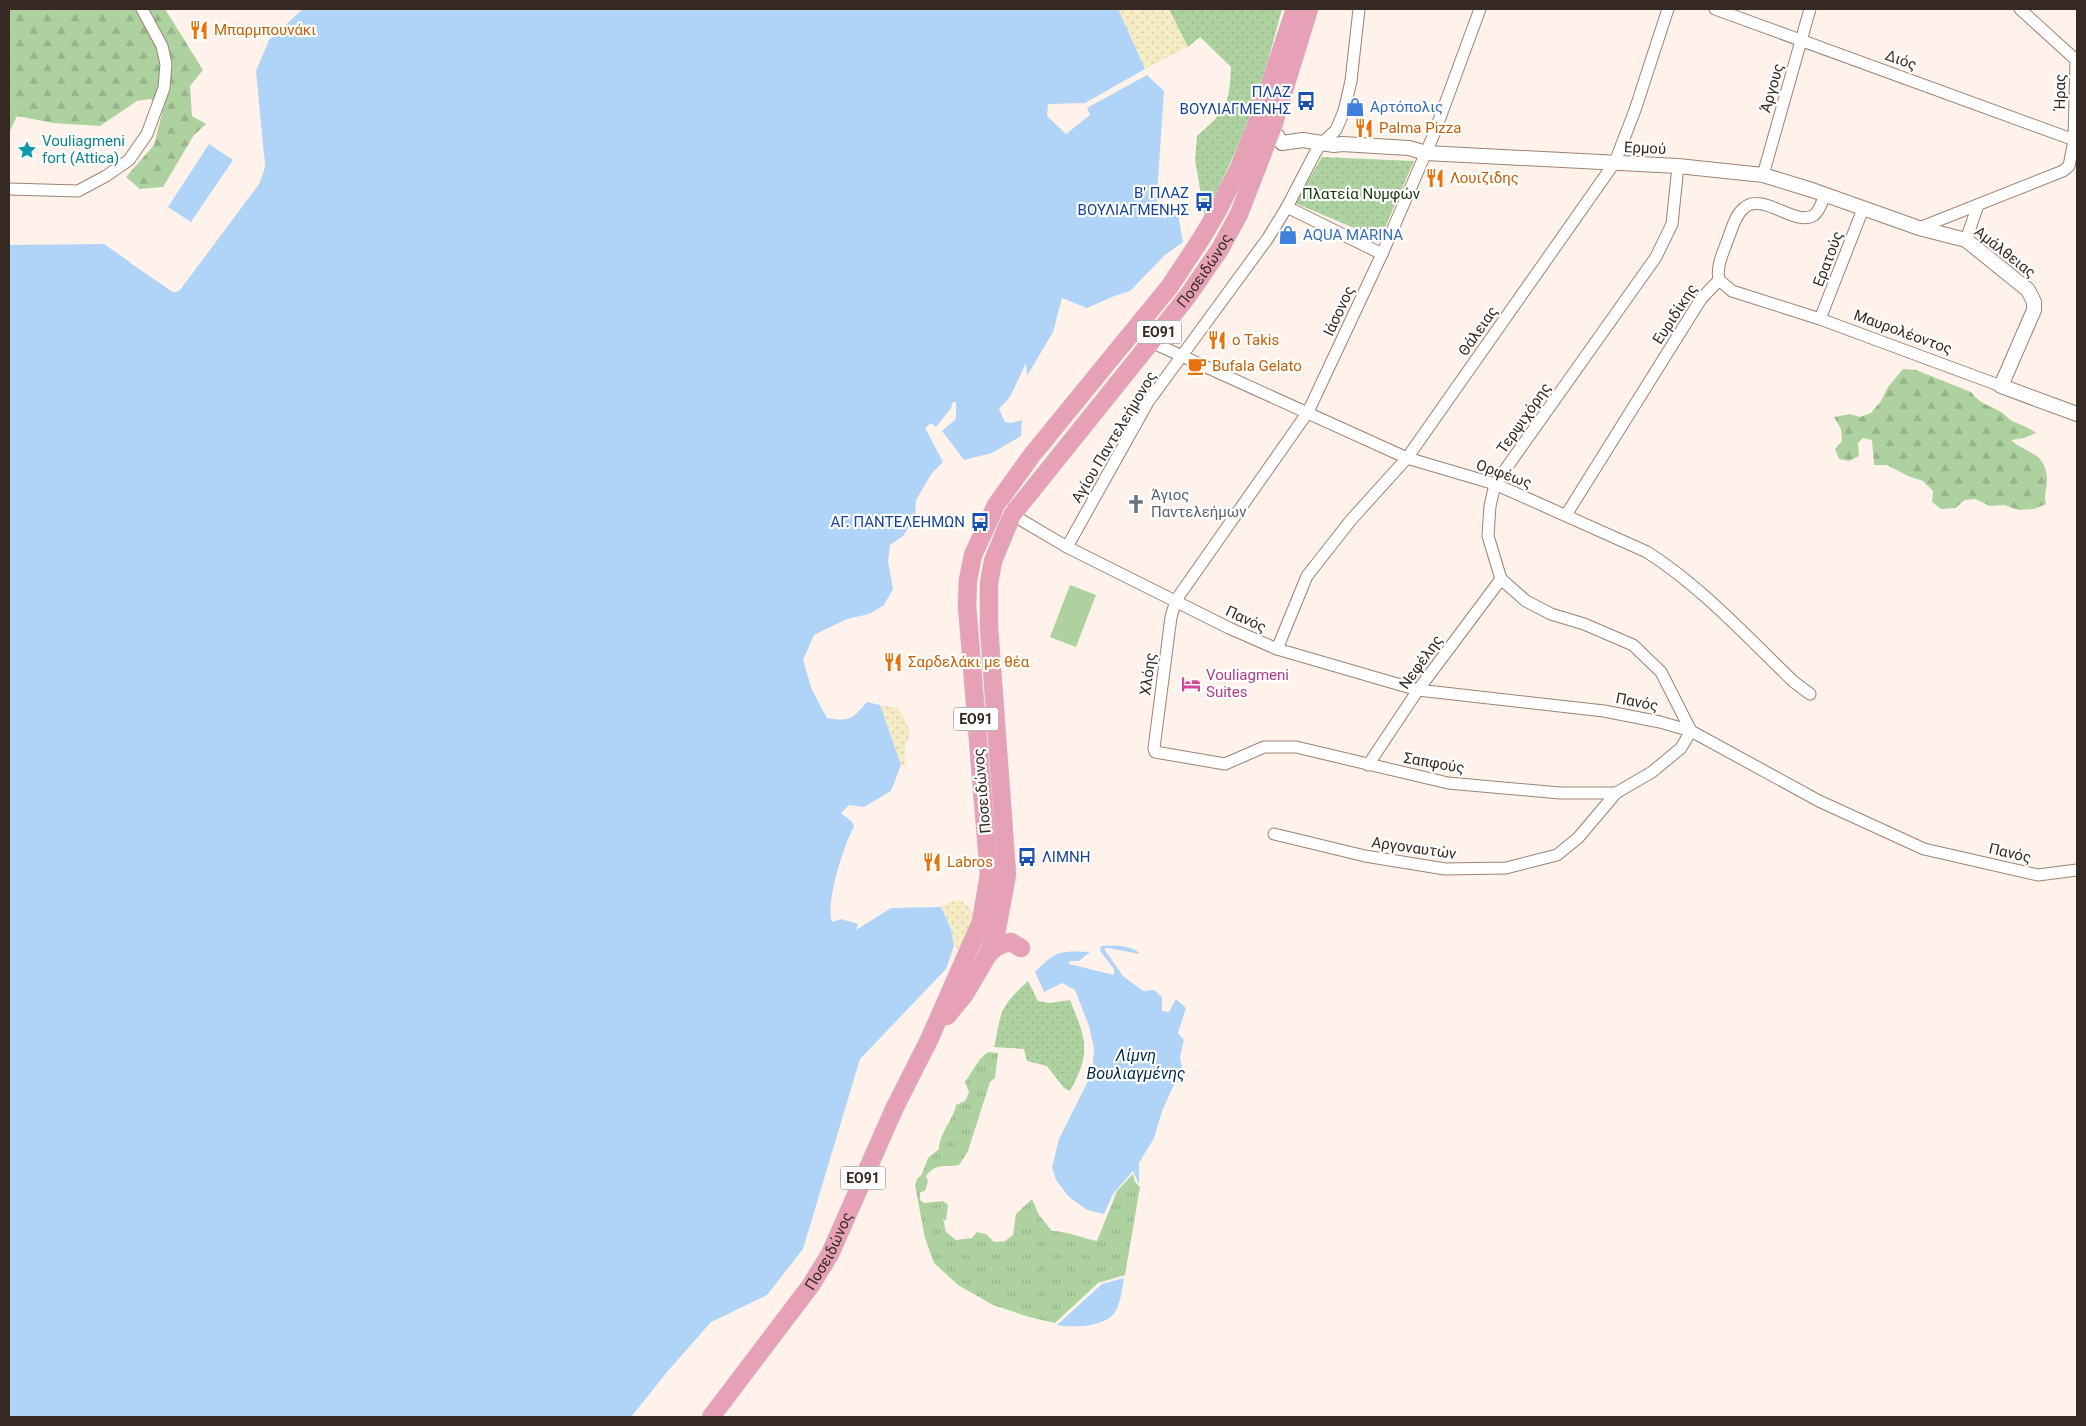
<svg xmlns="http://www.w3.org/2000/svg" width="2086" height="1426" font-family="Roboto,sans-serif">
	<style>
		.grass { fill: url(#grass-tufts) }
		.forest { fill: url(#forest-firs) }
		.sand { fill: url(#sand-dots) }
		.park { fill: url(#park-dots) }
		.pitch { fill: #add29f }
		.water { fill: #b0d3f8 }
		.pier { fill: #fff2ea }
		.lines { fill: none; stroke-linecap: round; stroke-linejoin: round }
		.minor-casing { stroke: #9f8272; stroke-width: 13 }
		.tertiary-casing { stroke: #9f8272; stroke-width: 16 }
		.primary-casing { stroke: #d7d4d3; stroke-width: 19 }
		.minor { stroke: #fff; stroke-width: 11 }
		.tertiary { stroke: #fff; stroke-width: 14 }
		.primary { stroke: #e7a1b7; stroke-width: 18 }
		.labels { text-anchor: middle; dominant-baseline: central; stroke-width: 4.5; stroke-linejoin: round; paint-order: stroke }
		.shield { fill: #fff; stroke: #726964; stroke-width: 1 }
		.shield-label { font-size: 14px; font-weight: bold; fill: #352922 }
		.food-label { font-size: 15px; fill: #c56008; stroke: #fff; text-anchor: start }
		.street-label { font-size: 15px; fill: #352922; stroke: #fff }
		.transit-label { font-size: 15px; fill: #164399; stroke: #fff; text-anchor: end }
		.shop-label { font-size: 15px; fill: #366cbe; stroke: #fff; text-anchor: start }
		.culture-label { font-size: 15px; fill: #0d838f; stroke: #fff; text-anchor: start }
		.park-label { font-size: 15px; fill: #193809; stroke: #fff }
		.worship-label { font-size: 15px; fill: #5b616d; stroke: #fff; text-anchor: start }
		.hotel-label { font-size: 15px; fill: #b23c85; stroke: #fff; text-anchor: start }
		.water-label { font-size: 16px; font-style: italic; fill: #002b50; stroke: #fff }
	</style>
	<defs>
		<pattern id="grass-tufts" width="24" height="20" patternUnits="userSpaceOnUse" patternTransform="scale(1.25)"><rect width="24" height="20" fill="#add29f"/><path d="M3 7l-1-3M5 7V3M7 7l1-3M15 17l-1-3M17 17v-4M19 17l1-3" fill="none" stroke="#95b489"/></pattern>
		<pattern id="forest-firs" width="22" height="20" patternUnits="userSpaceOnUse" patternTransform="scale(1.25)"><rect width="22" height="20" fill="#add29f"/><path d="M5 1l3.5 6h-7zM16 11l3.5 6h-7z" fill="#95b489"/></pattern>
		<pattern id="sand-dots" width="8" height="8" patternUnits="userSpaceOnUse" patternTransform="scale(1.25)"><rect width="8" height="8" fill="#f5ebc5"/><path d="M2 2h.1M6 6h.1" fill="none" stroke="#d3caa9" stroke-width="1.8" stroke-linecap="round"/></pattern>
		<pattern id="park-dots" width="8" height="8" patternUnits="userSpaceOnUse" patternTransform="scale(1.25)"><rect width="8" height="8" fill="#add29f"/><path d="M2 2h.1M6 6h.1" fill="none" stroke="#95b489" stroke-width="1.8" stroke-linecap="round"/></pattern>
	</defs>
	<rect width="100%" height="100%" fill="#fff2ea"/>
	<!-- grass -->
	<path class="grass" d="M988 1052 998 1053 995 1078 990 1082 968 1151 959 1165C943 1168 937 1162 926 1176L928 1181 925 1191 920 1192V1200L924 1203 943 1201 948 1205 946 1221 943 1219 946 1232 956 1240 972 1238 977 1232 986 1234 994 1242 1005 1241 1013 1235 1016 1214 1032 1199 1039 1215 1052 1231C1067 1231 1081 1238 1097 1241L1117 1191 1133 1174 1135 1182 1140 1187 1125 1275 1098 1283 1055 1323 1029 1317 993 1305 958 1285 934 1263 925 1238 915 1185 917 1179 922 1174 928 1158 939 1149C940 1131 953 1121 956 1105L965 1101 969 1092 965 1082 980 1059Z"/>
	<!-- forest -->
	<g class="forest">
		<polygon points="9,9 165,9 203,70 190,86 192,116 206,124 194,135 163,187 140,189 126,177 154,145 162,113 151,99 137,101 100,126 53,123 17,116 9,133"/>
		<path d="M1903 369 1916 370 1971 392C1980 404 1989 405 2001 412 2006 415 2009 420 2014 422 2022 425 2029 428 2036 433L2024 438 2011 440C2025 453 2045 452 2047 477 2048 487 2043 494 2046 504L2034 509 2019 510 2004 505 1990 506 1975 499 1965 500 1955 508 1941 509 1932 502 1933 491 1923 481 1908 476 1887 465H1874L1872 440 1863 438 1858 443 1859 456 1849 461 1839 459 1835 449 1842 441 1841 429 1834 417 1850 414 1860 417 1871 413 1881 401 1888 387Z"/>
	</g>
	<!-- sand -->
	<g class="sand">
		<polygon points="1118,9 1169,9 1188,47 1145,69"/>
		<polygon points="880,705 898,708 905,719 910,733 905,747 906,767 901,765"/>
		<polygon points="960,900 967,905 974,915 962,951 954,946 951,929 941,907 953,901"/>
	</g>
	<!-- park -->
	<g class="park">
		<path d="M1169 9H1282L1254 111 1205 218 1195 160 1197 136C1227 110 1229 106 1231 67L1200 37 1188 47Z"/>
		<polygon points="1322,157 1414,161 1380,239 1295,203"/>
		<path d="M1028 981 1038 1001 1050 1003 1070 1000C1086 1040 1092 1051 1070 1091L1064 1088 1047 1066 1027 1061 1024 1049 994 1047C997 1037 997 1029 1000 1019 1003 1004 1017 991 1028 981Z"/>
	</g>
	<!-- pitch -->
	<polygon class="pitch" points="1070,585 1096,595 1076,647 1050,637"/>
	<!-- water -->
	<g class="water">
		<path d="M303 9H1118L1145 69 1085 103 1048 104 1047 116 1066 134 1090 115 1087 108 1147 75 1164 91 1156 210 1165 219 1170 213 1178 214 1183 242 1165 255 1130 291 1112 297 1087 308 1062 298 1053 332 1027 376 1026 363 1010 397 999 409 1005 422 1011 423 1022 420 1021 436 992 453 964 460 942 431 956 419V402H953L951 408 936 427 931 423 925 428 943 462 932 473 916 500 915 517 903 536 890 545 888 561 893 589 884 605 869 614 847 619 814 635 803 660 812 690 827 718C851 722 852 719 867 702L880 705 901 765 891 791 864 807 849 805 841 813 852 822 854 827C844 844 825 904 832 922L841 919 858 924 856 930 891 908 941 907 951 929 954 946 946 969 860 1059 803 1249 767 1295 711 1322 667 1372 631 1417H9V245L104 244 173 292 179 291 259 184 265 167 256 71 269 40Z"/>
		<polygon points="209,144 233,160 191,222 168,207"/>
		<path d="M1101 946C1113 946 1131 944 1140 954L1108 948 1104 949 1123 976 1143 991 1154 990 1162 997V1011L1169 1012 1176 999 1186 1008 1178 1033 1184 1040 1180 1057 1182 1067 1162 1111 1154 1138 1139 1163V1184L1133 1171 1113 1194 1104 1214 1087 1210 1069 1197 1056 1180 1052 1167 1059 1139 1092 1073 1094 1049 1089 1026 1075 990 1062 983 1044 992 1035 972C1057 950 1060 951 1090 952L1079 961H1069V964L1114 975V969L1100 951Z"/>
		<path d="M1124 1278C1122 1288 1121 1303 1115 1312 1106 1327 1072 1328 1057 1325L1102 1284Z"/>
	</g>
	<!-- pier -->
	<polygon class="pier" points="264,153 265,167 259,184 179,291 173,292 129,262 131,260 174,290 178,289 257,183 262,166 261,154"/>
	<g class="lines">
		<!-- minor casing -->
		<g class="minor-casing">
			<g id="minor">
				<polyline points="1480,9 1434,134 1382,254 1308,412 1176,600 1171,617 1154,748 1155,752 1225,764 1264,747 1296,747 1448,783 1560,793 1616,793 1652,772 1681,748 1691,731 1661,672 1633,645 1584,624 1551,614 1526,601 1501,579 1488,536 1490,506 1495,484 1656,257 1672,224 1678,166"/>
				<polyline points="1715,9 2077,141"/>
				<polyline points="1763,175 1810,9"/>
				<polyline points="9,189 78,191 106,176 129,160 147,134 164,88 166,64 162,46 142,9"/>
				<polyline points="1287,207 1382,254"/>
				<polyline points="1919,228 2063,171 2069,166 2074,140 2076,60 2020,9"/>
				<polyline points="1966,240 1978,205"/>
				<polyline points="1719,280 1732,291 1820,319 2001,386"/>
				<path d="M1719 280C1716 266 1723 253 1728 239 1732 229 1735 215 1744 208 1763 191 1796 228 1814 215 1820 211 1822 201 1825 195"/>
				<polyline points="1820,319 1863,209"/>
				<path d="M1151 342 1407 458 1495 484 1647 552C1702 587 1747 637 1794 682L1810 694"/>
				<polyline points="996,505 1067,547 1229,628 1277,649 1418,690 1604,711 1660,722 1691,731 1819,801 1924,849 2038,875 2077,870"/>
				<polyline points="1566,515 1701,299 1719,280"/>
				<polyline points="1067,547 1148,402 1268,238 1287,207 1315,153 1321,144 1336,130 1344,111 1351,81 1359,9"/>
				<polyline points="1277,649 1307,576 1351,520 1407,458 1615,162 1635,110 1668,9"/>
				<polyline points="1368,765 1418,690 1501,579"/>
				<polyline points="1274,834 1365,856 1445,869 1506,868 1557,855 1578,838 1616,793"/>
			</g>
		</g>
		<!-- tertiary casing -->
		<g class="tertiary-casing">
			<polyline id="tertiary" points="1272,129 1282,143 1303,140 1334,145 1342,144 1409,148 1426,153 1678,166 1763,175 1812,190 1919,228 1966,240 2028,290 2034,302 2034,310 2001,386 2077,414"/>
		</g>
		<!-- primary casing -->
		<g class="primary-casing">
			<g id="primary">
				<path d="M986 957C994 948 999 944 1011 942L1021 948"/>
				<path id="s1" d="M947 1016 965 994 986 958 997 929 1007 874 989 628V583L993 561 1012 515 1187 297 1220 249 1239 214 1272 129 1309 9"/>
				<path id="s2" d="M711 1417 811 1285 830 1254 895 1107 929 1040 981 922 989 874 967 605 968 580 973 555 996 505 1032 455 1170 286 1201 239 1217 212 1239 168 1257 123 1295 9"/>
			</g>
		</g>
		<!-- minor -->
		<use href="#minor" class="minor"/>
		<!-- tertiary -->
		<use href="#tertiary" class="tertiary"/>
		<!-- primary -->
		<use href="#primary" class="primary"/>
	</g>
	<!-- icons -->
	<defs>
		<g id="restaurant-bare" transform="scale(1.5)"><path d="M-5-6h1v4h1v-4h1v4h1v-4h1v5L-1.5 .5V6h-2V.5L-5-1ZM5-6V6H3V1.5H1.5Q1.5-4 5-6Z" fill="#e8710a" stroke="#fff" stroke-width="2.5" paint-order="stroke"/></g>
		<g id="bus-bare" transform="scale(1.5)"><path d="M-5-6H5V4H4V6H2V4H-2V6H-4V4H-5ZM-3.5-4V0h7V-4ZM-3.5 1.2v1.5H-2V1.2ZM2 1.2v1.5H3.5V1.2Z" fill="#1a4fb4" stroke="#fff" stroke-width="2.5" paint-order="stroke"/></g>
		<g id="shop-bare" transform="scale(1.5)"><path d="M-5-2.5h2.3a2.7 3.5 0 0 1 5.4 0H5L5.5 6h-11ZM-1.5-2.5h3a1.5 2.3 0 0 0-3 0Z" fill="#3f7fe0" stroke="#fff" stroke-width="2.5" paint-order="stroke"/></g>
		<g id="sight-bare" transform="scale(1.5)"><path d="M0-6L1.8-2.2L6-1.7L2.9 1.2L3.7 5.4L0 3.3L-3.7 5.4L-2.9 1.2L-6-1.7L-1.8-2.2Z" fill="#0f9aa8" stroke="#fff" stroke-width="2.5" paint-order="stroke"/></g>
		<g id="cafe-bare" transform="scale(1.5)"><path d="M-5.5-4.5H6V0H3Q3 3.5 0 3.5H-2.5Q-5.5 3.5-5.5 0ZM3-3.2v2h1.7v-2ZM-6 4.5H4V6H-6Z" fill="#e8710a" stroke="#fff" stroke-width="2.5" paint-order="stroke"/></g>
		<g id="church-bare" transform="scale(1.5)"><path d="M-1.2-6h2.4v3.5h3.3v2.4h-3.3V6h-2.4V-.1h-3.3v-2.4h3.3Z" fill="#6b7280" stroke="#fff" stroke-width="2.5" paint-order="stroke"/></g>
		<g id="hotel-bare" transform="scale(1.5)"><path d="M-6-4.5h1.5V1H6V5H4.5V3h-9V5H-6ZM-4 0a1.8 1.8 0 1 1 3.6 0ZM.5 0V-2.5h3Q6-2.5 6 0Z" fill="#d1479c" stroke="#fff" stroke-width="2.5" paint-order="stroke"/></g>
	</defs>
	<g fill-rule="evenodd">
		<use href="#restaurant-bare" x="199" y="30"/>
		<use href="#bus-bare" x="1306" y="101"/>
		<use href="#shop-bare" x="1355" y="107"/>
		<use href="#restaurant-bare" x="1364" y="128"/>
		<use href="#sight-bare" x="27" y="150"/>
		<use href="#restaurant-bare" x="1435" y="178"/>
		<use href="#bus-bare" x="1204" y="202"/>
		<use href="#shop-bare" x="1288" y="235"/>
		<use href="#restaurant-bare" x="1217" y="340"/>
		<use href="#cafe-bare" x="1197" y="366"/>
		<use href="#church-bare" x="1136" y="504"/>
		<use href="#bus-bare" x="980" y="522"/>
		<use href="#restaurant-bare" x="893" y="662"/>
		<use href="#hotel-bare" x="1191" y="684"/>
		<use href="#bus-bare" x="1027" y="857"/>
		<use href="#restaurant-bare" x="932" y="862"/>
	</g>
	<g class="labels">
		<!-- shield labels -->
		<g class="shield">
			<rect x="1136.5" y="320.5" width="45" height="23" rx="4"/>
			<rect x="953.5" y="707.5" width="45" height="23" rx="4"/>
			<rect x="840.5" y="1166.5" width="45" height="23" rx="4"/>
		</g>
		<g class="shield-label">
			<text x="1159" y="332">ΕΟ91</text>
			<text x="976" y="719">ΕΟ91</text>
			<text x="863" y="1178">ΕΟ91</text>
		</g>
		<!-- food labels -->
		<g class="food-label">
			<text x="214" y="30">Μπαρμπουνάκι</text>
			<text x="1379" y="128">Palma Pizza</text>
			<text x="1450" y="178">Λουιζιδης</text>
			<text x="1232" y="340">o Takis</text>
			<text x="1212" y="366">Bufala Gelato</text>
			<text x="908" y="662">Σαρδελάκι με θέα</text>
			<text x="947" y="862">Labros</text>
		</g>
		<!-- street labels -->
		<g class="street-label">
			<text transform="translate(1901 60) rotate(20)">Διός</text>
			<text transform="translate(1772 88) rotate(-74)">Άργους</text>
			<text transform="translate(2060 92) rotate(-89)">Ήρας</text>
			<text transform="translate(1645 148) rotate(3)">Ερμού</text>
			<text transform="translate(2005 252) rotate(38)">Αμάλθειας</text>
			<text transform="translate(1828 259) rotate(-69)">Ερατούς</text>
			<text stroke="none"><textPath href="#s1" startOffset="832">Ποσειδώνος</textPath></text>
			<text transform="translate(1339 311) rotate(-65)">Ιάσονος</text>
			<text transform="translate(1675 314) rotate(-57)">Ευριδίκης</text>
			<text transform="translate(1478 331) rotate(-55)">Θάλειας</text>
			<text transform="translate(1903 332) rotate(20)">Μαυρολέοντος</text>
			<text transform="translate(1524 418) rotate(-55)">Τερψιχόρης</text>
			<text transform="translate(1114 437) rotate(-59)">Αγίου Παντελεήμονος</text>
			<text transform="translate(1504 474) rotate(20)">Ορφέως</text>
			<text transform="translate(1246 619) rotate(25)">Πανός</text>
			<text transform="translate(1421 662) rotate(-54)">Νεφέλης</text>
			<text transform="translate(1148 674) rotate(-82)">Χλόης</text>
			<text transform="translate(1637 702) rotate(11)">Πανός</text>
			<text transform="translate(1434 763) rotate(10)">Σαπφούς</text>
			<text transform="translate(982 791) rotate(-95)">Ποσειδώνος</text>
			<text transform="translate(1414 848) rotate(8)">Αργοναυτών</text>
			<text transform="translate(2010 853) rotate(13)">Πανός</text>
			<text stroke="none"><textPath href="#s2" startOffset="204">Ποσειδώνος</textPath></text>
		</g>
		<!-- transit labels -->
		<g class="transit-label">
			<text x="1291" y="92">ΠΛΑΖ<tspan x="1291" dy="17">ΒΟΥΛΙΑΓΜΕΝΗΣ</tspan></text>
			<text x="1189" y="193">Β' ΠΛΑΖ<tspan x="1189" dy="17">ΒΟΥΛΙΑΓΜΕΝΗΣ</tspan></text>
			<text x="965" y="522">ΑΓ. ΠΑΝΤΕΛΕΗΜΩΝ</text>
			<text x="1042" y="857" text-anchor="start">ΛΙΜΝΗ</text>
		</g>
		<!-- shop labels -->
		<g class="shop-label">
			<text x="1370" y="107">Αρτόπολις</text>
			<text x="1303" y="235">AQUA MARINA</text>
		</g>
		<!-- culture labels -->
		<g class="culture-label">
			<text x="42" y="141">Vouliagmeni<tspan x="42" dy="17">fort (Attica)</tspan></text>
		</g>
		<!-- park labels -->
		<g class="park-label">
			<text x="1361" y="194">Πλατεία Νυμφών</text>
		</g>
		<!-- worship labels -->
		<g class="worship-label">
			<text x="1151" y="495">Άγιος<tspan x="1151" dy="17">Παντελεήμων</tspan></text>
		</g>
		<!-- hotel labels -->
		<g class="hotel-label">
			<text x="1206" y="675">Vouliagmeni<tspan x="1206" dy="17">Suites</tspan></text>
		</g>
		<!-- water labels -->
		<g class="water-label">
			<text x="1136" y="1055">Λίμνη<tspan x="1136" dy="18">Βουλιαγμένης</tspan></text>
		</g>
	</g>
	<!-- border -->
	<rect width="2086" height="1426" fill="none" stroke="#352922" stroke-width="20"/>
</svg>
